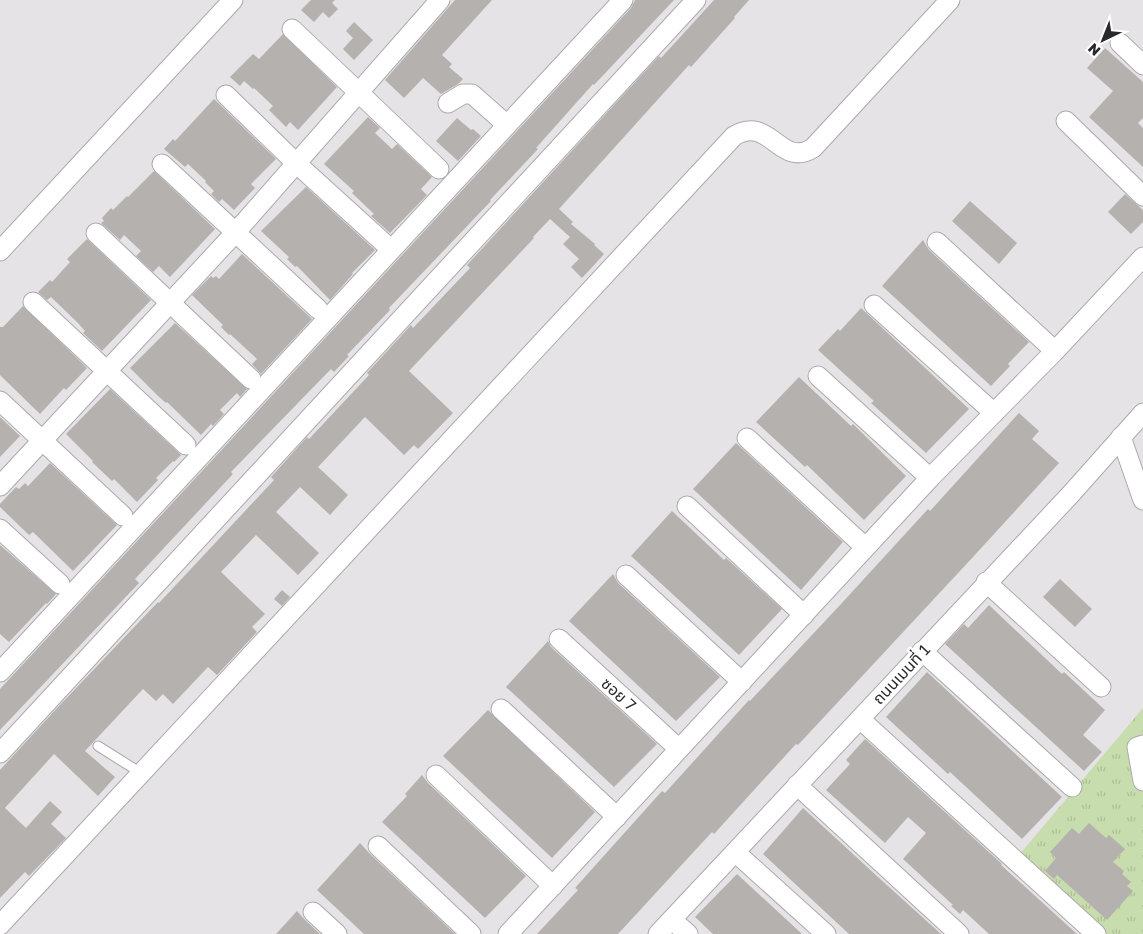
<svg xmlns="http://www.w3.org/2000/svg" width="1143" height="934" font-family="'Golos Text','Noto Sans Thai',sans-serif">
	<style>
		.park { fill: url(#park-tufts) }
		.building { fill: #b5b1af }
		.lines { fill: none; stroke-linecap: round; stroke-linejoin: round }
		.service-casing { stroke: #aba9ad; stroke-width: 11 }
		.minor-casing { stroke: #aba9ad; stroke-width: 21 }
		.service { stroke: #fff; stroke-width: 9 }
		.minor { stroke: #fff; stroke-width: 19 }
		.labels { text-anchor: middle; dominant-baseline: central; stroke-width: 5; stroke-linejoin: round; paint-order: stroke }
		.street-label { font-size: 16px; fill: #2a292b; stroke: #fff }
	</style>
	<defs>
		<pattern id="park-tufts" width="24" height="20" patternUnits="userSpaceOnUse" patternTransform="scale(1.25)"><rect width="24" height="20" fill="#c8ddad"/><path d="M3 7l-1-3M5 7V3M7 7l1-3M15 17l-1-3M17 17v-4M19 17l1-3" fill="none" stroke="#acbe95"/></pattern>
	</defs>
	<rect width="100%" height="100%" fill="#e6e3e7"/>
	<!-- park -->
	<polygon class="park" points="1143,708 1143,934 1096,934 1013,862"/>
	<!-- building -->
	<g class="building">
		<polygon points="311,0 335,0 332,3 338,9 329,18 323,12 314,22 301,10"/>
		<polygon points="455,0 492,0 442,55 452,64 449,67 463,79 458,84 441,94 423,78 404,98 385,80"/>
		<polygon points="635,0 674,0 594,85 593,84 536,148 538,149 490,200 491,201 389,308 390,310 347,355 349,356 334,372 331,369 231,472 233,474 135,579 139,583 0,730 0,689 631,8"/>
		<polygon points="714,0 749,0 734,17 735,18 691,67 689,65 559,209 573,222 571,224 595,244 594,245 604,254 596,263 582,278 571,267 579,259 563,244 570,237 550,219 533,237 534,238 409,371 453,413 418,449 414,445 404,455 365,417 318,467 348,495 330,515 300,487 276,512 319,553 298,575 256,535 221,572 265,614 252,627 257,632 217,675 208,667 173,704 163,694 156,701 143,689 85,751 115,777 98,796 54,754 5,808 26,828 50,801 62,812 51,824 66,838 29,876 25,872 0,898 0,770 58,707 158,602 159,603 274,480 271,477 307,437 309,439 369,375 367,373 411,325 413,328 470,268 467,265 659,56 661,58"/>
		<polygon points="354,22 373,40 354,60 343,49 353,38 346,31"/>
		<polygon points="283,34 337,87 298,130 290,122 286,127 269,110 273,106 254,88 253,89 244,81 240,86 230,77 253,54 259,59"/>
		<polygon points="1105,48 1143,82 1143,118 1138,123 1143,128 1143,167 1089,117 1113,91 1087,68"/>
		<polygon points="214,99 276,159 251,184 255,188 234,210 222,199 219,202 211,194 214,191 205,182 206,181 188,164 185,167 164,149 173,139 175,141"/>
		<polygon points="368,117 380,128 375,133 392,149 397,144 432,177 421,189 427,195 390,233 371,216 374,214 352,193 354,191 324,164"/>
		<polygon points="457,118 471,130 473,129 481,136 458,161 436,141"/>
		<polygon points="154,171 215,229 170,277 159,266 153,272 136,256 141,251 124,235 120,240 101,223 104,221 102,218 111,208 113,210 127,196 128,197"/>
		<polygon points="306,187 375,250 352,273 353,274 330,300 297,266 295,267 287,259 289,257 261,231"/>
		<polygon points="1125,194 1143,210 1143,222 1131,234 1108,212"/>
		<polygon points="970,201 1017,243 999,264 952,221"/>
		<polygon points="87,239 151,300 102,351 83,333 85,331 78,323 51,297 47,300 38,292 50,280 52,282 70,262 67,259"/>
		<polygon points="923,240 929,250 1029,342 1008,364 1010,366 991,386 882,286"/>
		<polygon points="242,254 312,319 261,374 252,364 257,359 230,334 229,335 221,327 223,325 192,295 211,276 213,278 216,276 219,279"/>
		<polygon points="23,306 87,368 66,390 64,388 40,414 0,375 0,327 3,327"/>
		<polygon points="861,308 969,409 926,453 871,403 874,401 818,350 838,329 840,331"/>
		<polygon points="175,323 247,389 240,397 237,393 220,410 224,414 213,426 211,424 201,435 167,402 166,403 157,395 130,368"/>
		<polygon points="799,377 851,426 853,424 906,476 864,520 807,465 805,467 756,422"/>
		<polygon points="110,389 181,455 174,462 173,461 156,478 158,480 137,502 114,479 112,481 92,462 93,461 66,434"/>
		<polygon points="1019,413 1039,431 1032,439 1059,463 973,557 798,745 796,744 714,834 712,832 618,934 537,934 578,890 575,888 662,791 665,793 749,700 750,701 841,604 928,509 930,511"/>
		<polygon points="0,417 20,436 0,457"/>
		<polygon points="736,443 843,542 801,590 693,489"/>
		<polygon points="50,463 117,525 73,571 33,532 29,535 0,507 0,504 16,487 19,489 25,483 28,486"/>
		<polygon points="672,511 724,560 726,558 782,609 739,655 631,556"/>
		<polygon points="0,545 56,594 47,604 46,603 9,642 0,634"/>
		<polygon points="613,574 618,583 720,677 676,721 569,621"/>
		<polygon points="1060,579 1092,609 1075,627 1043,597"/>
		<polygon points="282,590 290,597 282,606 274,599"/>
		<polygon points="989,605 1062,674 1064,672 1105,710 1083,735 1102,752 1084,771 945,644 964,624 968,628"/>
		<polygon points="548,641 551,647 657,744 614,787 506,687"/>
		<polygon points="927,672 1062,797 1022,839 950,772 948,774 886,717"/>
		<polygon points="488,710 595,812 552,858 443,756"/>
		<polygon points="865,739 1002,864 1001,865 1077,934 989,934 963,910 960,914 951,906 953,905 903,859 926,833 908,817 885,843 826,790 850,764 846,760"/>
		<polygon points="422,775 428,783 526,876 485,918 382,822 407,796 405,794"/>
		<polygon points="803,808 878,877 941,934 849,934 763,854"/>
		<polygon points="1089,823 1106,838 1109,835 1125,849 1113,862 1124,871 1122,874 1131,882 1127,886 1133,891 1107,920 1057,875 1054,879 1045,871 1056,858 1050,852 1072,828 1079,834"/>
		<polygon points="360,843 370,854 455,934 364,934 317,890"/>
		<polygon points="737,874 802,934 713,934 695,917"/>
		<polygon points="297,911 305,920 320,934 276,934"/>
	</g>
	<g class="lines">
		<!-- service casing -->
		<g class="service-casing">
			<polyline id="service" points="98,746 141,773"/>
		</g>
		<!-- minor casing -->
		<g class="minor-casing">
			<g id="minor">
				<polyline points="292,29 439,169"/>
				<polyline points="1120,43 1143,65"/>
				<polyline points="226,95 297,164 384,243"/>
				<polyline points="448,103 463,94 472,94 507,125"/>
				<polyline points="1066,121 1143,196"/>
				<polyline points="162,164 318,309"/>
				<polyline points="96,233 251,379"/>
				<polyline points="937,242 1055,351"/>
				<polyline points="0,251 233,0"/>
				<polyline points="33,302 186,445"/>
				<polyline points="874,305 994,413"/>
				<polyline points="818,376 930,478"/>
				<polyline points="0,401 123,516"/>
				<polyline points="1121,437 1143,500"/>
				<polyline points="747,438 865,547"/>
				<polyline points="0,486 235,233 440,0"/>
				<polyline points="687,506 804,615"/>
				<polyline points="0,529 60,584"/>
				<polyline points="626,575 742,682"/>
				<polyline points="986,582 1101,687"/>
				<polyline points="559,639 679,749"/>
				<polyline points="922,651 1072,787"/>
				<polyline points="0,672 623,0"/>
				<polyline points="501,709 617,817"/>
				<polyline points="860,719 1096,934"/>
				<polyline points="1143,745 1137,747 1143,781"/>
				<polyline points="0,753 696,0"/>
				<polyline points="436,775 553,886"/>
				<polyline points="797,785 959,934"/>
				<polyline points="378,846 471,934"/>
				<polyline points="735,852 826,934"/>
				<polyline points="313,912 337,934"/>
				<polyline points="672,920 688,934"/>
				<path d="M0 925 734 136C770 114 780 169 813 148L950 0"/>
				<polyline points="508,934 930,478 1055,351 1143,257"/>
				<polyline points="658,934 1070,495 1143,413"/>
			</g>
		</g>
		<!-- service -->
		<use href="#service" class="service"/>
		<!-- minor -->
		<use href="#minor" class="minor"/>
	</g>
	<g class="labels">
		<!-- street labels -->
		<g class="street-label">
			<text transform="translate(901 674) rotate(-47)">ถนนเมนที่ 1</text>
			<text transform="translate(619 694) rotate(42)">ซอย 7</text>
		</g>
	</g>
	<!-- north arrow -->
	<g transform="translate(1103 40) rotate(223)" stroke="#ffffff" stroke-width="4" paint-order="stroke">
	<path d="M0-4L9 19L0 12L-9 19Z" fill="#2a292b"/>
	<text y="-8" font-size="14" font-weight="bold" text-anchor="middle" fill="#2a292b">N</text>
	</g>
</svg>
